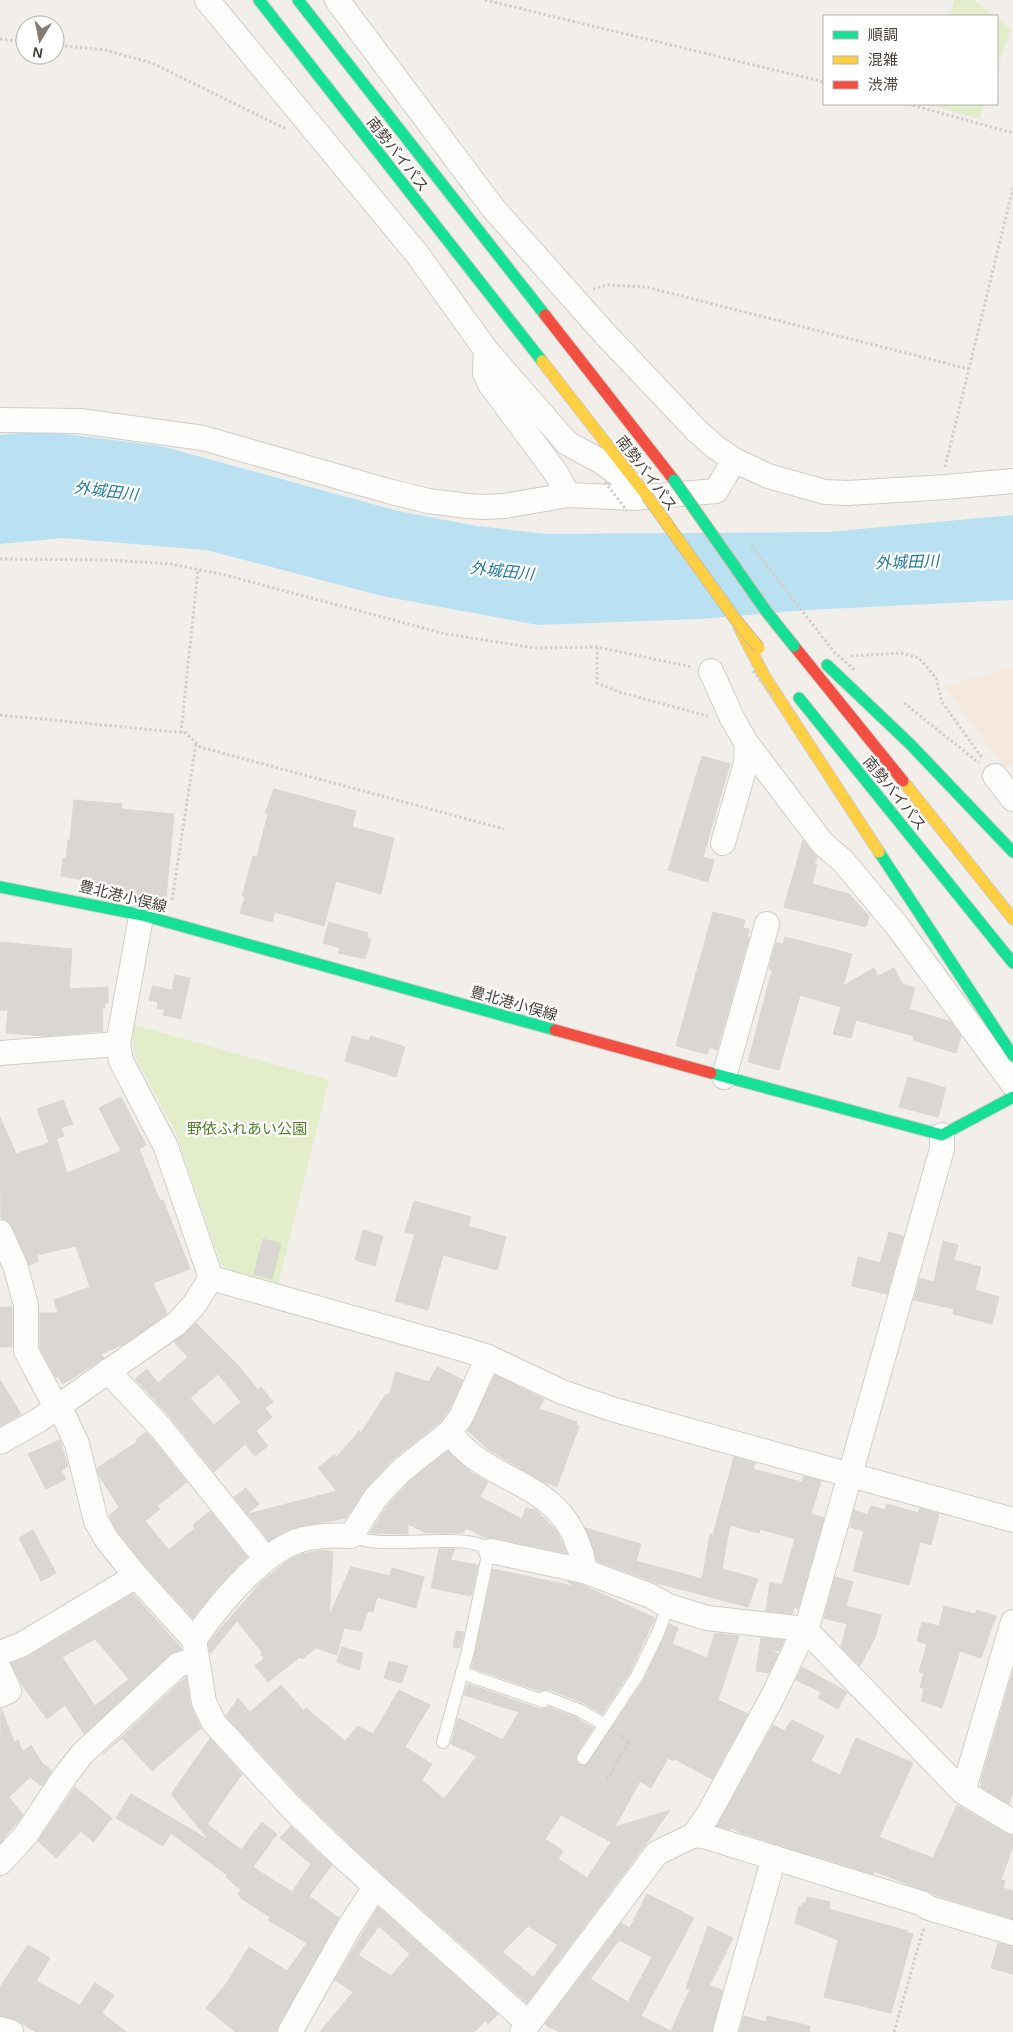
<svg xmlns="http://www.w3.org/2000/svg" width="1013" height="2032" font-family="Helvetica,'Noto Sans JP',sans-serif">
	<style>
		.commercial { fill: #f5e8dd }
		.green { fill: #e3edca }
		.water { fill: #bae1f1 }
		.building { fill: #dad6d2; stroke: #dad6d0; fill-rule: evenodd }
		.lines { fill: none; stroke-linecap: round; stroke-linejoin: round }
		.lane-casing { stroke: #d0cdc8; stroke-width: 14 }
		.street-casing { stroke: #d0cdc8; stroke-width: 26 }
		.fast-casing { stroke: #d2cbc2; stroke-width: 13 }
		.slow-casing { stroke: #d2cbc2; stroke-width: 13 }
		.jam-casing { stroke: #d2cbc2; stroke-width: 13 }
		.path { stroke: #d2cfca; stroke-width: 3; stroke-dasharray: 2.5 2.5; stroke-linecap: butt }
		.lane { stroke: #fdfdfc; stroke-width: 12 }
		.street { stroke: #fdfdfc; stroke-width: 24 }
		.fast { stroke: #16e098; stroke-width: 11 }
		.slow { stroke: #ffcf43; stroke-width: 11 }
		.jam { stroke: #f24e42; stroke-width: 11 }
		.fast-bridge-casing { stroke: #cbb9a5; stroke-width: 13; stroke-linecap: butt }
		.slow-bridge-casing { stroke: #cbb9a5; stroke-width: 13; stroke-linecap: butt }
		.path-bridge { stroke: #d2cfca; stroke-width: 3; stroke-dasharray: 2.5 2.5; stroke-linecap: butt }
		.fast-bridge { stroke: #16e098; stroke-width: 11 }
		.slow-bridge { stroke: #ffcf43; stroke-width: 11 }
		.labels { text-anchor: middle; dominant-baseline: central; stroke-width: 4.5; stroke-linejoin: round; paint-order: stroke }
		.street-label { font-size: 15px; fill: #483f36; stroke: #fff }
		.park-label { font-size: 15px; fill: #517d26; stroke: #fff }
		.water-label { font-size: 16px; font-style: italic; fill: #257aa1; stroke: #fff }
	</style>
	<rect width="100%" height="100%" fill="#f2efeb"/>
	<!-- commercial -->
	<polygon class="commercial" points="1013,666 1013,763 1004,768 945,687"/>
	<!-- green -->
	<g class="green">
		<polygon points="954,0 973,0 994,16 950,16"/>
		<polygon points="997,18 1011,29 997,69"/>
		<polygon points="926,104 985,104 979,119"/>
		<polygon points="131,1024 329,1080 278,1285 228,1269 221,1264 176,1133 135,1057"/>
	</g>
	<!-- water -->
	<polygon class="water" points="42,431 161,446 398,511 477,526 546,534 827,532 1013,515 1013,600 808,610 700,619 538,625 382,596 206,550 63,538 0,544 0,435"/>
	<!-- building -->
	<g class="building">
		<polygon points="702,756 730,764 703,857 714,860 708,882 668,870"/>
		<polygon points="274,789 356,811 352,827 394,838 381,894 336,881 324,926 275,912 272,922 240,913 245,897 242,896 253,856 257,857 268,814 265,813"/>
		<polygon points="74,800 122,804 121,809 174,814 166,898 124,893 125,892 115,891 116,886 61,876 63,858 66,859 68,840 70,840"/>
		<polygon points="803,840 817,857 814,865 817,865 812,884 849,894 869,916 866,927 784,907"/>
		<polygon points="713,912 745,920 743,928 749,929 747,937 749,937 717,1050 709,1047 707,1054 676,1046"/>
		<polygon points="329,922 368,933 367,938 371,939 365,959 338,953 340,948 323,943"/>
		<polygon points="785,937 852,954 843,986 874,968 878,976 894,968 902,984 915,988 909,1009 951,1022 961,1036 956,1053 913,1040 914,1036 856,1020 851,1038 833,1034 841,1007 800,995 779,1070 748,1062 772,970 769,969 776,943 783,944"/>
		<polygon points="0,942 72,949 69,989 108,987 108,1003 105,1003 105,1008 102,1008 103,1031 44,1036 6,1033 8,1010 0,1010"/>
		<polygon points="175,975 190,978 181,1019 163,1015 165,1009 157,1008 158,1002 149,1000 153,986 172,990"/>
		<polygon points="352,1036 369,1041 371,1036 405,1047 396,1077 345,1061"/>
		<polygon points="908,1077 946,1088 938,1117 899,1107"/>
		<polygon points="121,1097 146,1145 139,1149 160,1201 163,1200 190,1269 153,1283 167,1314 124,1344 101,1354 104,1358 63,1384 58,1377 56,1378 40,1348 40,1313 58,1313 54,1300 90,1287 76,1246 37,1255 38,1262 29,1265 12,1226 8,1221 1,1218 0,1117 16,1154 57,1140 67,1173 121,1151 99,1108"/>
		<polygon points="63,1100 73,1124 61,1128 64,1136 49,1142 37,1109"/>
		<polygon points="414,1201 471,1217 468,1226 506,1237 497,1270 443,1255 428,1310 395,1301 415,1234 405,1232"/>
		<polygon points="363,1230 383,1236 375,1266 355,1260"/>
		<polygon points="889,1232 903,1236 887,1294 852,1286 858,1257 880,1263"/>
		<polygon points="263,1239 281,1244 272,1279 254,1274"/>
		<polygon points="943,1241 958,1245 954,1260 981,1267 975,1290 999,1297 992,1324 953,1314 954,1309 914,1300 920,1278 934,1282"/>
		<rect x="0" y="1307" width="12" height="40"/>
		<path d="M196 1323 237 1364 258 1390 261 1387 273 1402 265 1408 272 1417 256 1431 268 1446 255 1456 245 1444 214 1472 172 1419 135 1379 147 1369 158 1383 188 1357 174 1342ZM218 1374 241 1402 214 1425 190 1398Z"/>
		<polygon points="437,1367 463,1380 449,1410 440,1422 392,1460 366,1488 346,1518 293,1528 269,1541 248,1514 337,1491 318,1468 334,1455 336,1458 359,1431 361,1433 386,1394 389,1395 396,1372 429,1382"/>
		<polygon points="495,1375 544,1399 539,1409 577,1422 576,1425 579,1426 557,1487 544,1482 489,1450 468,1431"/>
		<polygon points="0,1380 21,1414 0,1426"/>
		<polygon points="146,1432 187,1482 157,1506 160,1509 145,1521 169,1550 195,1528 193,1525 210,1511 247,1557 216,1589 193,1618 146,1567 118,1532 109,1516 119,1507 99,1476 97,1468 137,1442 136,1440"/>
		<polygon points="60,1440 68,1466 61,1470 66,1479 46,1489 28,1454"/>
		<polygon points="448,1451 472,1473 488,1482 480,1497 522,1519 526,1508 536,1510 555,1529 567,1553 494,1538 486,1538 466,1528 463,1533 426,1533 408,1524 408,1534 370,1533 387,1506 411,1480"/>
		<polygon points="734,1457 755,1463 753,1469 802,1482 804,1476 821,1481 811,1514 824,1518 798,1609 794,1607 792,1614 766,1611 770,1582 782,1585 795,1539 760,1529 759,1533 730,1525 722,1569 758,1579 748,1607 657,1583 597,1561 585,1528 641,1544 636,1561 702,1579 710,1534 713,1535"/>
		<polygon points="246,1488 259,1504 247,1514 234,1497"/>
		<polygon points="887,1504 918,1513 920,1508 939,1514 931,1545 920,1542 909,1585 853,1571 864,1531 850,1527 854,1510 868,1515 871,1506 885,1510"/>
		<polygon points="33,1530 56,1573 41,1581 19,1538"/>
		<polygon points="439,1549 455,1549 450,1560 478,1565 471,1596 431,1588"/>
		<polygon points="324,1550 333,1552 329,1616 351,1567 390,1576 392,1568 424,1577 416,1608 377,1597 373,1612 368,1611 361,1631 344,1628 337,1655 316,1648 302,1659 300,1657 268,1682 255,1666 264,1658 261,1654 262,1652 237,1621 211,1653 210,1652 208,1643 215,1635 262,1581 289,1560 302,1554"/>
		<polygon points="493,1569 573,1586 567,1581 580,1584 655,1618 630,1672 602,1714 584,1703 548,1689 540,1691 472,1668"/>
		<polygon points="835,1577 853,1582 846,1606 881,1615 876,1635 860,1666 841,1647 847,1624 824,1618"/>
		<path d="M133 1594 182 1649 169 1655 84 1734 65 1705 47 1719 20 1682 11 1663 28 1657ZM95 1639 129 1679 95 1706 62 1657Z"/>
		<polygon points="944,1606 975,1614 977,1610 996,1616 981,1658 960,1651 942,1708 921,1701 924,1689 920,1687 924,1673 919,1672 927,1644 917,1641 922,1622 939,1626"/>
		<path d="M670 1624 678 1628 672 1644 707 1658 715 1633 739 1636 718 1700 748 1714 712 1779 675 1759 673 1761 668 1758 651 1788 640 1781 615 1827 670 1810 646 1844 527 2003 352 1847 301 1797 226 1716 238 1698 250 1712 281 1685 304 1711 306 1708 345 1741 358 1726 373 1734 399 1690 430 1705 405 1747 432 1764 422 1780 444 1799 477 1756 451 1744 458 1718 503 1740 519 1712 464 1695 468 1684 540 1709 548 1707 577 1718 593 1728 575 1757 578 1764 586 1765 644 1680ZM561 1815 611 1842 587 1878 558 1859 563 1851 545 1839ZM528 1926 558 1945 533 1977 502 1952Z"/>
		<polygon points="456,1631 464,1632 460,1648 453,1647"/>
		<polygon points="761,1638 784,1640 779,1651 770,1649 778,1654 769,1673 756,1671"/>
		<polygon points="342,1647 363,1653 359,1670 337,1662"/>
		<polygon points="389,1661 408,1666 401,1683 384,1678"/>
		<polygon points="802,1667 847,1692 838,1709 818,1698 821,1692 796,1680"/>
		<polygon points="1013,1671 1013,1792 1009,1804 981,1787 981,1781"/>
		<polygon points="186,1677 190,1704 201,1728 152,1771 122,1738 102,1755"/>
		<polygon points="1,1708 14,1742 18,1740 23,1752 31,1745 42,1763 52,1771 42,1786 30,1777 9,1797 23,1815 0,1843"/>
		<polygon points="792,1720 824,1736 811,1761 840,1775 856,1738 913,1763 879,1837 933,1858 957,1805 1006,1834 1013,1836 1013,1846 1001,1880 1005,1881 1003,1888 1013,1891 1013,1919 938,1896 874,1871 873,1874 742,1833 731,1828 730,1830 717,1826 773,1725 784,1731"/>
		<polygon points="210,1739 242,1774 207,1824 241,1850 262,1822 277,1834 253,1867 292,1892 311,1864 280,1838 291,1826 332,1865 309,1896 339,1918 276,2032 236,2032 206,2008 226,1984 249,1947 287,1971 307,1943 268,1920 270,1917 242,1899 238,1894 241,1890 226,1877 227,1875 171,1833 163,1846 116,1818 131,1794 209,1840 171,1794"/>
		<polygon points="75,1787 112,1818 93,1842 81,1831 56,1858 38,1841"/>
		<path d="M647 1894 694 1918 641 2016 671 2031 690 1989 686 1988 708 1926 733 1938 709 1986 723 1990 712 2032H560L547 2026 545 2024 621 1923 630 1928ZM619 1940 652 1957 628 2002 590 1979Z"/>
		<polygon points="807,1897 830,1902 829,1909 908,1931 907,1933 913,1934 891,2013 824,1997 838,1940 795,1923 799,1906 801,1907 802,1903 806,1904"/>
		<path d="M378 1907 498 2014 488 2024 485 2021 474 2032H320L353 1992 335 1980ZM379 1926 410 1954 391 1976 358 1955Z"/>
		<polygon points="998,1943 1013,1946 1013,1974 991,1968"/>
		<polygon points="28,1945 50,1958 36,1981 80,2005 95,1983 114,1995 102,2013 126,2032 36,2032 15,2019 0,2016 0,1987"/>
		<polygon points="744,2016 766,2022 767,2016 810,2026 809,2032 739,2032"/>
	</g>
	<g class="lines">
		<!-- lane casing -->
		<g class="lane-casing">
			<g id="lane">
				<path d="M351 1536C385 1552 468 1529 491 1551L488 1555 468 1651 443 1742"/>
				<polyline points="462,1673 543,1701 545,1697 581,1711 605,1725"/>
				<polyline points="583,1758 637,1676 658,1633 668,1606"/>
			</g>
		</g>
		<!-- street casing -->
		<g class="street-casing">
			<g id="street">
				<polyline points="207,0 417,254 486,350 567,443 602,462 630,483"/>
				<polyline points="337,0 493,208 606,335 697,431 714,446 734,460 768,476 825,492 848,493 946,487 1013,481"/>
				<polyline points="486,350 485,373 490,384 556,473 568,495"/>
				<polyline points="0,420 80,421 203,438 388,491 428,501 468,506 485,507 504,506 568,495 634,498 716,491 734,460"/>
				<polyline points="711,671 732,718 747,744 823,844 843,861 898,927 1013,1084"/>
				<polyline points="995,776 1013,799"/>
				<polyline points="723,843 746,763 747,744"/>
				<polyline points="141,917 118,1044 121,1061 166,1147 211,1278"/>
				<polyline points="0,1053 118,1044"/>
				<polyline points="724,1077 767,924"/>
				<polyline points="0,1232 15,1265 26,1305 26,1351 56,1407 65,1418 77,1444 96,1521 107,1540 136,1576 194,1640 204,1702 214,1723 291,1807 343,1857 528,2023"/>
				<polyline points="211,1278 466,1350 488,1357 562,1392 615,1410 1013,1520"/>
				<polyline points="108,1371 161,1428 266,1559"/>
				<path d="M450 1432C484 1483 553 1478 577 1542 581 1552 584 1560 584 1571"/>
				<polyline points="0,1442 39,1420 176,1324 194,1305 211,1278"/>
				<polyline points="491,1551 584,1571 651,1596 668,1606 707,1618 805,1629 963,1792 1013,1822"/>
				<path d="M194 1640C218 1606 257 1557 297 1541 313 1536 334 1535 351 1536L376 1497 402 1470 450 1432 461 1417 488 1357"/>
				<polyline points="0,1653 21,1645 136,1576"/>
				<polyline points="0,1671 9,1691 0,1695"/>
				<polyline points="963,1792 1013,1622"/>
				<polyline points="694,1835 707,1837 921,1903 929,1908 1013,1933"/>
				<polyline points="0,1863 25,1836 65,1776 82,1754 178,1665 197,1659"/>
				<polyline points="0,2029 11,2032"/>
				<polyline points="290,2032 348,1929 375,1887"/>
				<polyline points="522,2032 657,1853 694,1835 708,1815 773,1696 809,1620 942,1149 942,1135"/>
				<polyline points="725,2032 774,1857"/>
			</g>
		</g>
		<!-- fast casing -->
		<g class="fast-casing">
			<g id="fast">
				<polyline points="259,0 542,361"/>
				<polyline points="298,0 545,315"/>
				<polyline points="827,665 910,744 1013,852"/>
				<polyline points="799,698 1013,963"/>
				<polyline points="879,852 1013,1056"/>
				<polyline points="0,887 142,915 555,1030"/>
				<polyline points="711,1073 942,1135 1013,1097"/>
			</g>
		</g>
		<!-- slow casing -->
		<g class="slow-casing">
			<g id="slow">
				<polyline points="542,361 647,496"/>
				<polyline points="739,627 765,677 879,852"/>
				<polyline points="903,781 1013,919"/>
			</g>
		</g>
		<!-- jam casing -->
		<g class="jam-casing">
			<g id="jam">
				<polyline points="545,315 674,480"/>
				<polyline points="794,646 903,781"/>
				<polyline points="555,1030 711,1073"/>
			</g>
		</g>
		<!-- path -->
		<g class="path">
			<polyline points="485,0 824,82"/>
			<polyline points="0,39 25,42"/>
			<polyline points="55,45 105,50 152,63 286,129"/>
			<polyline points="908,104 1013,133"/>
			<polyline points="593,289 608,285 646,287 969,369"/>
			<polyline points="945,467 1013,188"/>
			<polyline points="0,559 110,560 171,564 225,575 446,634 535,648 597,647 692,667"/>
			<polyline points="597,647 597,683 619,692 708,716"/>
			<polyline points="851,656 901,653 919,658 936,678 942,702 983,759"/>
			<polyline points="904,703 979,763"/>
			<polyline points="0,715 186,733 200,747 504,829"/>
			<polyline points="181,733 198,569"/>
			<polyline points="172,900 196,743"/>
			<polyline points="607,1779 629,1742 618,1734"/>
			<polyline points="894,2032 924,1927"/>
		</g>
		<!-- lane -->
		<use href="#lane" class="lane"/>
		<!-- street -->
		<use href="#street" class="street"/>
		<!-- fast -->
		<use href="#fast" class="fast"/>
		<!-- slow -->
		<use href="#slow" class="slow"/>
		<!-- jam -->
		<use href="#jam" class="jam"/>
		<!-- fast-bridge casing -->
		<g class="fast-bridge-casing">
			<polyline id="fast-bridge" points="674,480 766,611 794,646"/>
		</g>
		<!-- slow-bridge casing -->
		<g class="slow-bridge-casing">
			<polyline id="slow-bridge" points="647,496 736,620 759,648"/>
		</g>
		<!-- path-bridge -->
		<g class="path-bridge">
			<polyline points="605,482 627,511"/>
			<polyline points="751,545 834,652 856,671"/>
			<polyline points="753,671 774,698"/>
		</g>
		<!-- fast-bridge -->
		<use href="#fast-bridge" class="fast-bridge"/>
		<!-- slow-bridge -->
		<use href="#slow-bridge" class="slow-bridge"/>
	</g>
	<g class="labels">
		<!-- street labels -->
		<g class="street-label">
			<text transform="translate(398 154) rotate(52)">南勢バイパス</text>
			<text transform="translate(647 473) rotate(53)">南勢バイパス</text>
			<text transform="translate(895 793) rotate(51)">南勢バイパス</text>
			<text transform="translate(123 896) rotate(14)">豊北港小俣線</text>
			<text transform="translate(514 1003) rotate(16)">豊北港小俣線</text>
		</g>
		<!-- park labels -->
		<g class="park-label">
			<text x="247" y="1128">野依ふれあい公園</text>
		</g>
		<!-- water labels -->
		<g class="water-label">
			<text transform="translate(106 491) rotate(7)">外城田川</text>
			<text transform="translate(907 562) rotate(-2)">外城田川</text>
			<text transform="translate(502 571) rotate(6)">外城田川</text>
		</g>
	</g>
	<!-- legend -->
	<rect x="823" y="15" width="175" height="90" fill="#ffffff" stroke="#b6b2af"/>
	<rect x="833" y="31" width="25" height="8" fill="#16e098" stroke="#b6b2af"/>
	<text x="868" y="40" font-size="15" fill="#483f36">順調</text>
	<rect x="833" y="56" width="25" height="8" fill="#ffcf43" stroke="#b6b2af"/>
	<text x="868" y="65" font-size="15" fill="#483f36">混雑</text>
	<rect x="833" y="81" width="25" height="8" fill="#f24e42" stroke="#b6b2af"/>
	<text x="868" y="90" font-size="15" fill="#483f36">渋滞</text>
	<!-- north arrow -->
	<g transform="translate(40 40) rotate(190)"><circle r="24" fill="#ffffff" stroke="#b6b2af"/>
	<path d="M0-4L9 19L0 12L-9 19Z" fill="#847d75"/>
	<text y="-8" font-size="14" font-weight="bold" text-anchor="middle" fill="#483f36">N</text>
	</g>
</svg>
